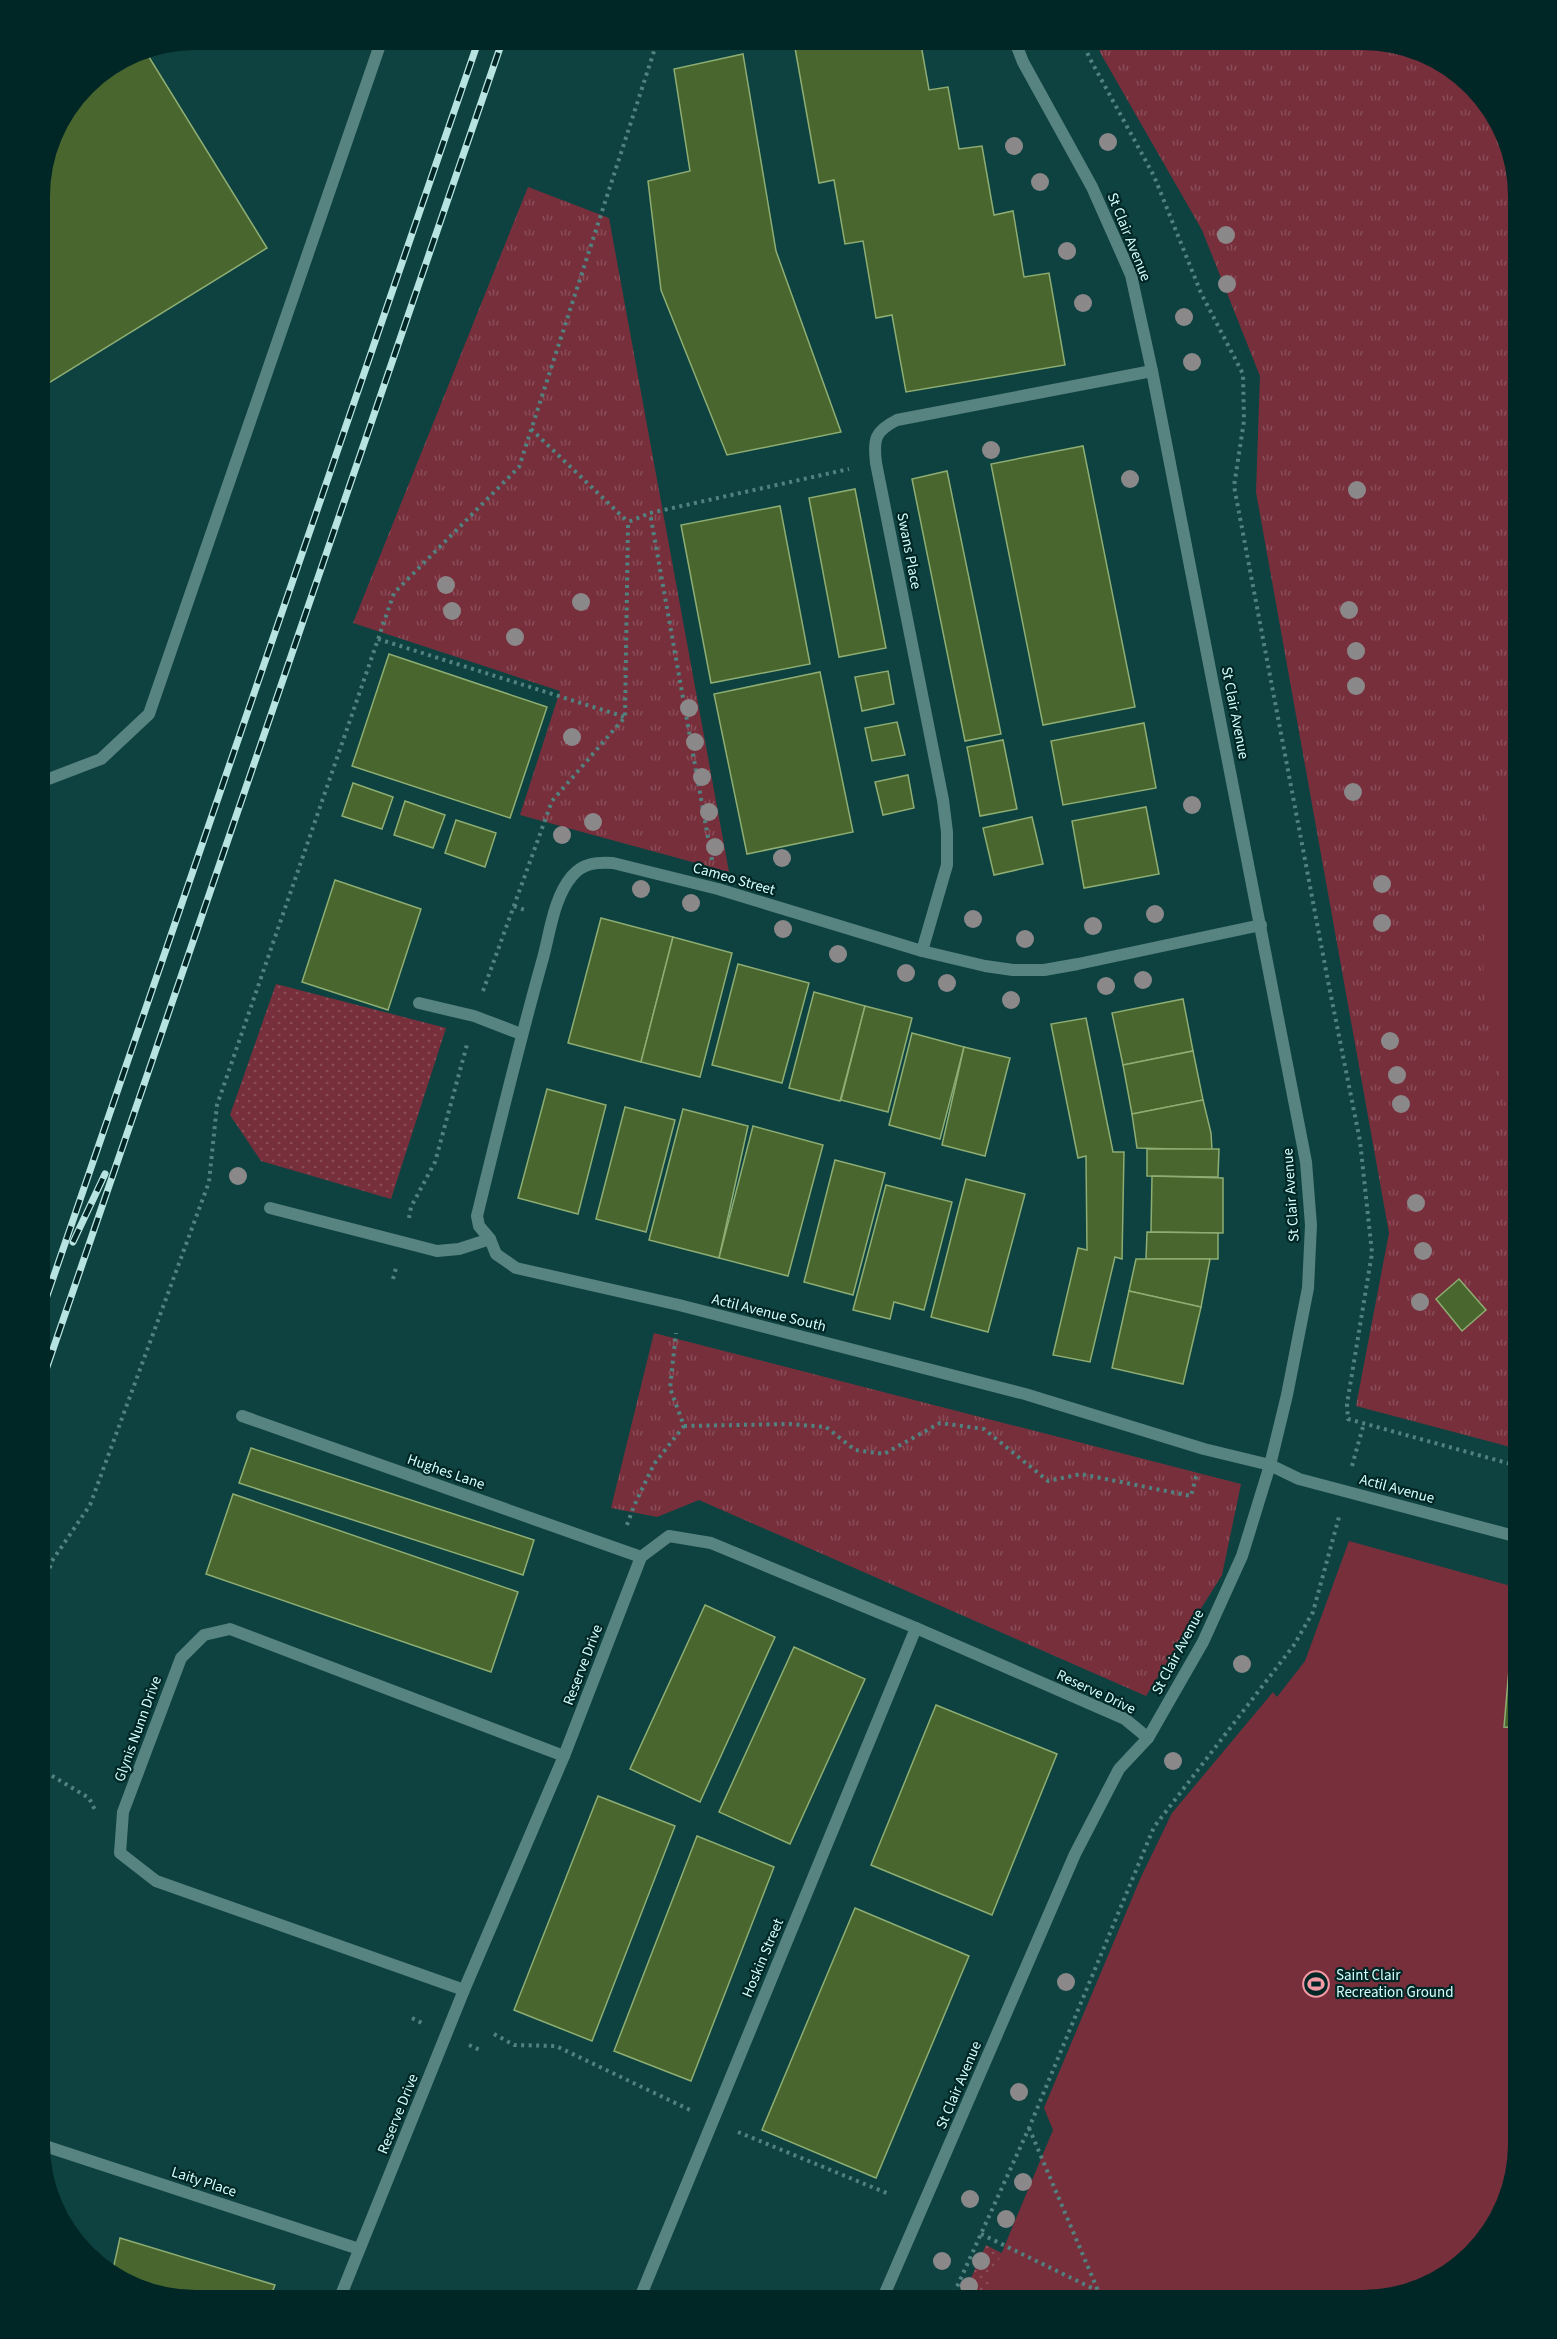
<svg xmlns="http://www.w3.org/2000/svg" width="1557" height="2339" font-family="'Source Sans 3',sans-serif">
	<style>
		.grass { fill: url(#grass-dots) }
		.park { fill: url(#park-tufts) }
		.pitch { fill: #782f3c }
		.building { fill: #49662e; stroke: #8dad73; stroke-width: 1.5 }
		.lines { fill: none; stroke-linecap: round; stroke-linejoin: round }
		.path { stroke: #518280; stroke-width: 4; stroke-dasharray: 3 4.5; stroke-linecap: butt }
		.lane { stroke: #578381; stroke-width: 12 }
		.street { stroke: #578381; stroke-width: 12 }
		.rail-casing { stroke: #b7e3e1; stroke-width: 7 }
		.rail { stroke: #002726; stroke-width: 4.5; stroke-dasharray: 14; stroke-linecap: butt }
		.tree { fill: #8b888a }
		.labels { text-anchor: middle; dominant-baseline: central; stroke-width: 4.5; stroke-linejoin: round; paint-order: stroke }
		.street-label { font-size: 15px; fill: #d4fffc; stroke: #002726 }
		.poi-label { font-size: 15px; fill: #d4fffc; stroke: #002726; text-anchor: start }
	</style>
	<defs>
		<pattern id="grass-dots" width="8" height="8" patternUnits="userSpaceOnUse" patternTransform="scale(1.5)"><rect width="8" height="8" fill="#782f3c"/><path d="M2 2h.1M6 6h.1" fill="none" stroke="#8a4e59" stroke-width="1.8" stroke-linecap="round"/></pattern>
		<pattern id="park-tufts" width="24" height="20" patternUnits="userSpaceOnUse" patternTransform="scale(1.5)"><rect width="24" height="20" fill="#782f3c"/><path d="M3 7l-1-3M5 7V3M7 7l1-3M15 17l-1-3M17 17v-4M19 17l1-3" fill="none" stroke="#8a4e59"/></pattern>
	</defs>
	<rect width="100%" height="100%" fill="#0e4240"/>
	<!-- grass -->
	<g class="grass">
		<polygon points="276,984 446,1028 391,1199 261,1161 230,1115"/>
		<polygon points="986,2245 1070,2288 1087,2300 961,2300"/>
	</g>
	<!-- park -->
	<g class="park">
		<polygon points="1095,39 1372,39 1440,60 1497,117 1518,195 1518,1449 1356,1406 1389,1233 1256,492 1260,376 1202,230 1101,54"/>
		<polygon points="528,187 609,218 729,872 520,815 560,691 353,623"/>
		<polygon points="654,1333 1241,1484 1222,1575 1146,1696 699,1500 657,1517 611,1508"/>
	</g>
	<!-- pitch -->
	<g class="pitch">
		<polygon points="1518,767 1518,1165 1483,988 1487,816"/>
		<polygon points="1349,1541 1518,1588 1518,2144 1497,2222 1440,2279 1362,2300 982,2300 1053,2130 1044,2108 1141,1877 1172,1813 1273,1692 1277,1697 1305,1661"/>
	</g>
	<!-- building -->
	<g class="building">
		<polygon points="846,39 920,39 929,90 948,87 959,149 982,146 994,215 1013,211 1024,277 1049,273 1065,365 906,392 892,315 876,318 863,241 845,244 834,180 819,183 795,48"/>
		<polygon points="144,49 267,248 39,389 39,185 55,126 85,85 136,51"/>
		<polygon points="743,54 776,251 841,432 727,455 661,290 648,181 690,171 674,69"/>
		<polygon points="1083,446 1135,707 1043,725 991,464"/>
		<polygon points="947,471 1001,734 965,741 912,479"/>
		<polygon points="855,489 886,648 839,657 809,498"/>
		<polygon points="780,506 810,664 711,683 681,525"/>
		<polygon points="389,654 547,707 510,818 352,766"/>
		<polygon points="888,671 894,704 862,711 855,677"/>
		<polygon points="820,672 853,832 747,854 714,694"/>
		<polygon points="897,722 905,755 872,761 865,728"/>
		<polygon points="1144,723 1156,788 1063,805 1051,741"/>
		<polygon points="1003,740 1017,809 980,816 967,747"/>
		<polygon points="908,775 914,808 883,815 875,782"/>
		<polygon points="353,783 393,797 382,829 342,816"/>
		<polygon points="405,801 445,815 433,848 394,835"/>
		<polygon points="1146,807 1159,874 1084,888 1072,821"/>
		<polygon points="1032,817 1043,864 994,875 983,828"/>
		<polygon points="456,820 496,833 485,867 445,853"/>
		<polygon points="335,880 421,909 388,1010 302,982"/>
		<polygon points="601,918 673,937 641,1062 568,1043"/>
		<polygon points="673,937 732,953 700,1077 641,1062"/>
		<polygon points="738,964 809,983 782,1083 712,1065"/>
		<polygon points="814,992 865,1006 840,1101 789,1088"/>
		<polygon points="1183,999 1193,1051 1123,1065 1112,1013"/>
		<polygon points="865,1006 912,1018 888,1112 841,1100"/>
		<polygon points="1086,1018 1113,1152 1124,1152 1122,1259 1115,1257 1090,1362 1053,1355 1078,1248 1087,1250 1086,1156 1078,1158 1051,1024"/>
		<polygon points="912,1033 964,1047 940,1139 889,1125"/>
		<polygon points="964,1047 1010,1058 985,1156 942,1145"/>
		<polygon points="1193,1051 1203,1100 1132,1114 1123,1065"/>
		<polygon points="547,1089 606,1105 578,1214 518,1198"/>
		<polygon points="1203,1100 1211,1133 1212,1150 1137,1148 1132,1114"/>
		<polygon points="625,1107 675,1120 646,1232 596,1219"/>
		<polygon points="683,1109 748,1126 719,1258 649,1240"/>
		<polygon points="753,1126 823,1145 788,1276 719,1258"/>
		<polygon points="1147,1149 1219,1149 1218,1177 1147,1176"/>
		<polygon points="835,1160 885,1173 853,1295 804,1282"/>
		<polygon points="1152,1176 1223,1178 1223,1233 1151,1232"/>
		<polygon points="966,1179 1025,1194 988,1332 931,1317"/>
		<polygon points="886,1185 952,1202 924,1310 894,1302 890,1319 853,1310"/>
		<polygon points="1147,1232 1218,1233 1218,1259 1146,1259"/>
		<polygon points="1136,1259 1210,1259 1201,1307 1129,1291"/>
		<polygon points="1459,1279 1486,1310 1462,1331 1436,1299"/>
		<polygon points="1129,1291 1201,1307 1183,1384 1112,1368"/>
		<polygon points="251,1448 534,1540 523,1575 239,1483"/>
		<polygon points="233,1494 518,1592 491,1672 206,1574"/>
		<polygon points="705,1605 775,1637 700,1802 630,1769"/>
		<polygon points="1512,1634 1518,1635 1518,1728 1504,1727"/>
		<polygon points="794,1647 865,1679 790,1844 719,1812"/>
		<polygon points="936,1705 1057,1754 992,1915 871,1865"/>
		<polygon points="598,1796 675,1826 592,2041 514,2010"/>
		<polygon points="697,1836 774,1867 691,2081 614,2051"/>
		<polygon points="855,1908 969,1956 876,2178 762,2130"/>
		<polygon points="120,2238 275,2285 269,2300 185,2300 117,2279 112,2274"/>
	</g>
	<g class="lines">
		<!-- path -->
		<g class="path">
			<polyline points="1082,39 1089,57 1154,176 1201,293 1243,374 1244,421 1234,486 1328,981 1360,1141 1372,1253 1347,1404 1348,1419 1518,1466"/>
			<polyline points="531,429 628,522"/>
			<polyline points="378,639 625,717"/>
			<polyline points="712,860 650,513 849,469"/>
			<polyline points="514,906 528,911"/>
			<polyline points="483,991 552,801 625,717 628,522 650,513"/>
			<polyline points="409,1218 411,1207 435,1162 468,1041"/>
			<polyline points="393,1279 396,1268"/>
			<polyline points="684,1426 789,1424 826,1427 855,1450 884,1454 940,1423 984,1429 1048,1481 1081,1474 1191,1496 1197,1473"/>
			<polyline points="1352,1466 1364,1423"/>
			<polyline points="627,1525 634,1506 654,1464 684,1426 670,1388 676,1333"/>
			<polyline points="39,1604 52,1561 90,1505 209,1182 217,1105 394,593 519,467 658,39"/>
			<polyline points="39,1768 89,1798 95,1810"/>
			<polyline points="412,2018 422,2023"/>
			<polyline points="494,2034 514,2045 556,2046 690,2110"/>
			<polyline points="469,2045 480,2050"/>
			<polyline points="1029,2128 1102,2300"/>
			<polyline points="738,2132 889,2194"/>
			<polyline points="981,2234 1096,2290"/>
			<polyline points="951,2300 1029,2128 1154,1827 1294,1645 1313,1612 1339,1517"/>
		</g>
		<!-- lane -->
		<g class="lane">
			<polyline points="39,779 46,780 101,759 149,714 382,39"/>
			<polyline points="419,1003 474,1016 521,1034"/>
			<polyline points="270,1208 437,1251 459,1249 490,1239"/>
		</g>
		<!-- street -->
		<g class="street">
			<path d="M1261 925 1078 964 1044 970H1013L985 966 922 951 718 889 613 863C597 862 583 863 572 876 554 897 550 932 543 958 519 1043 498 1130 477 1216L479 1226 490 1239 496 1254 516 1268 679 1305 1025 1394 1204 1449 1270 1465 1299 1479 1518 1537"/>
			<path d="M922 951 947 865V832L943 800 876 463C873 439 875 431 897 420L1152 371"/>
			<polyline points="242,1416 641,1557"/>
			<polyline points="464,1990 156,1881 120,1853 123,1812 181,1658 204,1635 230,1629 564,1756"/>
			<polyline points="39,2144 359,2249"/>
			<polyline points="339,2300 464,1990 564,1756 641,1557 669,1536 711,1543 916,1628 1125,1719 1148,1738"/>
			<polyline points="639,2300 916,1628"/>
			<polyline points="882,2300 1075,1854 1119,1769 1148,1738 1203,1642 1242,1556 1270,1465 1287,1395 1308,1288 1311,1225 1306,1162 1152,371 1131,275 1092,187 1023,62 1014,39"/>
		</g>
		<!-- rail casing -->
		<g class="rail-casing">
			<g id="rail">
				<polyline points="73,1242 105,1174"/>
				<polyline points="39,1319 479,39"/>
				<polyline points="39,1390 503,39"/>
			</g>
		</g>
		<!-- rail -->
		<use href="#rail" class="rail"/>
	</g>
	<!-- trees -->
	<g class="tree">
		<circle cx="1108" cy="142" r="9"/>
		<circle cx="1014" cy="146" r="9"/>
		<circle cx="1040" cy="182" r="9"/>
		<circle cx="1226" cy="235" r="9"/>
		<circle cx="1067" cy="251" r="9"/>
		<circle cx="1227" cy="284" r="9"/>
		<circle cx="1083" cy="303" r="9"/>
		<circle cx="1184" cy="317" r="9"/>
		<circle cx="1192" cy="362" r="9"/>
		<circle cx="991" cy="450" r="9"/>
		<circle cx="1130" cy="479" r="9"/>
		<circle cx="1357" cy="490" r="9"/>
		<circle cx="446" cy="585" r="9"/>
		<circle cx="581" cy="602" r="9"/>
		<circle cx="1349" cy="610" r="9"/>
		<circle cx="452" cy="611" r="9"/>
		<circle cx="515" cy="637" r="9"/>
		<circle cx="1356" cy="651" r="9"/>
		<circle cx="1356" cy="686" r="9"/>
		<circle cx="689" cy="708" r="9"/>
		<circle cx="572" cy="737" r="9"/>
		<circle cx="695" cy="742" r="9"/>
		<circle cx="702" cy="777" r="9"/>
		<circle cx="1353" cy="792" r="9"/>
		<circle cx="1192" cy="805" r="9"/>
		<circle cx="709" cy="812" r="9"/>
		<circle cx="593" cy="822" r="9"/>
		<circle cx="562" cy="835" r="9"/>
		<circle cx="715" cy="847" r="9"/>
		<circle cx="782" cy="858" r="9"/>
		<circle cx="1382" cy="884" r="9"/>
		<circle cx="641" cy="889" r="9"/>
		<circle cx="691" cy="903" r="9"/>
		<circle cx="1155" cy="914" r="9"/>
		<circle cx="973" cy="919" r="9"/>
		<circle cx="1382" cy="923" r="9"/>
		<circle cx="1093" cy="926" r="9"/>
		<circle cx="783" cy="929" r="9"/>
		<circle cx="1025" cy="939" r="9"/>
		<circle cx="838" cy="954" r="9"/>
		<circle cx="906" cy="973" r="9"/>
		<circle cx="1143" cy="980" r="9"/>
		<circle cx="947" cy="983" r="9"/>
		<circle cx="1106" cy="986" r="9"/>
		<circle cx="1011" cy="1000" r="9"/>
		<circle cx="1390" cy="1041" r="9"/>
		<circle cx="1397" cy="1075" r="9"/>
		<circle cx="1401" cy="1104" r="9"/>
		<circle cx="238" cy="1176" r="9"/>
		<circle cx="1416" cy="1203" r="9"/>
		<circle cx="1423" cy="1251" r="9"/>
		<circle cx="1420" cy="1302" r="9"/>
		<circle cx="1242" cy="1664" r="9"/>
		<circle cx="1173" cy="1761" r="9"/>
		<circle cx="1066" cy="1982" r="9"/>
		<circle cx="1019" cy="2092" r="9"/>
		<circle cx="1023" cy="2182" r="9"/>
		<circle cx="970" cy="2199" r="9"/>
		<circle cx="1006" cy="2219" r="9"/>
		<circle cx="942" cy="2261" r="9"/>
		<circle cx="981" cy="2261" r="9"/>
		<circle cx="969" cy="2286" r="9"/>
	</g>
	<!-- icons -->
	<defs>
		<g id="stadium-ring" transform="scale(1.35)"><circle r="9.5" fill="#002726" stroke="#f49aa5" stroke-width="1.5"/><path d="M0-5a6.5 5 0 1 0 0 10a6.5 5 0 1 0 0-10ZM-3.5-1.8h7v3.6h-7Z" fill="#f49aa5"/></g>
	</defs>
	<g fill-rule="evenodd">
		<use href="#stadium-ring" x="1316" y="1984"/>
	</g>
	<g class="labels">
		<!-- street labels -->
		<g class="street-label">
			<text transform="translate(1129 237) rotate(68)">St Clair Avenue</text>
			<text transform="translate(909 551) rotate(79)">Swans Place</text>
			<text transform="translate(1235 713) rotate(79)">St Clair Avenue</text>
			<text transform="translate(734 879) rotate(16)">Cameo Street</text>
			<text transform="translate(1291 1195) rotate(-94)">St Clair Avenue</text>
			<text transform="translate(769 1313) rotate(14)">Actil Avenue South</text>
			<text transform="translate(446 1472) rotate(19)">Hughes Lane</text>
			<text transform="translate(1397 1489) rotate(15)">Actil Avenue</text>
			<text transform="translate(1178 1652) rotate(-62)">St Clair Avenue</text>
			<text transform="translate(583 1665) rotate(-69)">Reserve Drive</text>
			<text transform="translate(1096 1692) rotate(25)">Reserve Drive</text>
			<text transform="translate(138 1729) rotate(-70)">Glynis Nunn Drive</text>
			<text transform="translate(763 1958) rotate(-67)">Hoskin Street</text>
			<text transform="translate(959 2085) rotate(-67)">St Clair Avenue</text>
			<text transform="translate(398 2114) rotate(-68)">Reserve Drive</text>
			<text transform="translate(204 2182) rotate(18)">Laity Place</text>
		</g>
		<!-- poi labels -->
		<g class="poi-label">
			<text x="1336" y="1975">Saint Clair<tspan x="1336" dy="17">Recreation Ground</tspan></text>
		</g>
	</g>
	<!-- crop -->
	<path d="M0 0H1557V2339H0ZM196 50H1362A146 146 0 0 1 1508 196V2144A146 146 0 0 1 1362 2290H196A146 146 0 0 1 50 2144V196A146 146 0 0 1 196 50Z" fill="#002726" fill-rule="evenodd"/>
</svg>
